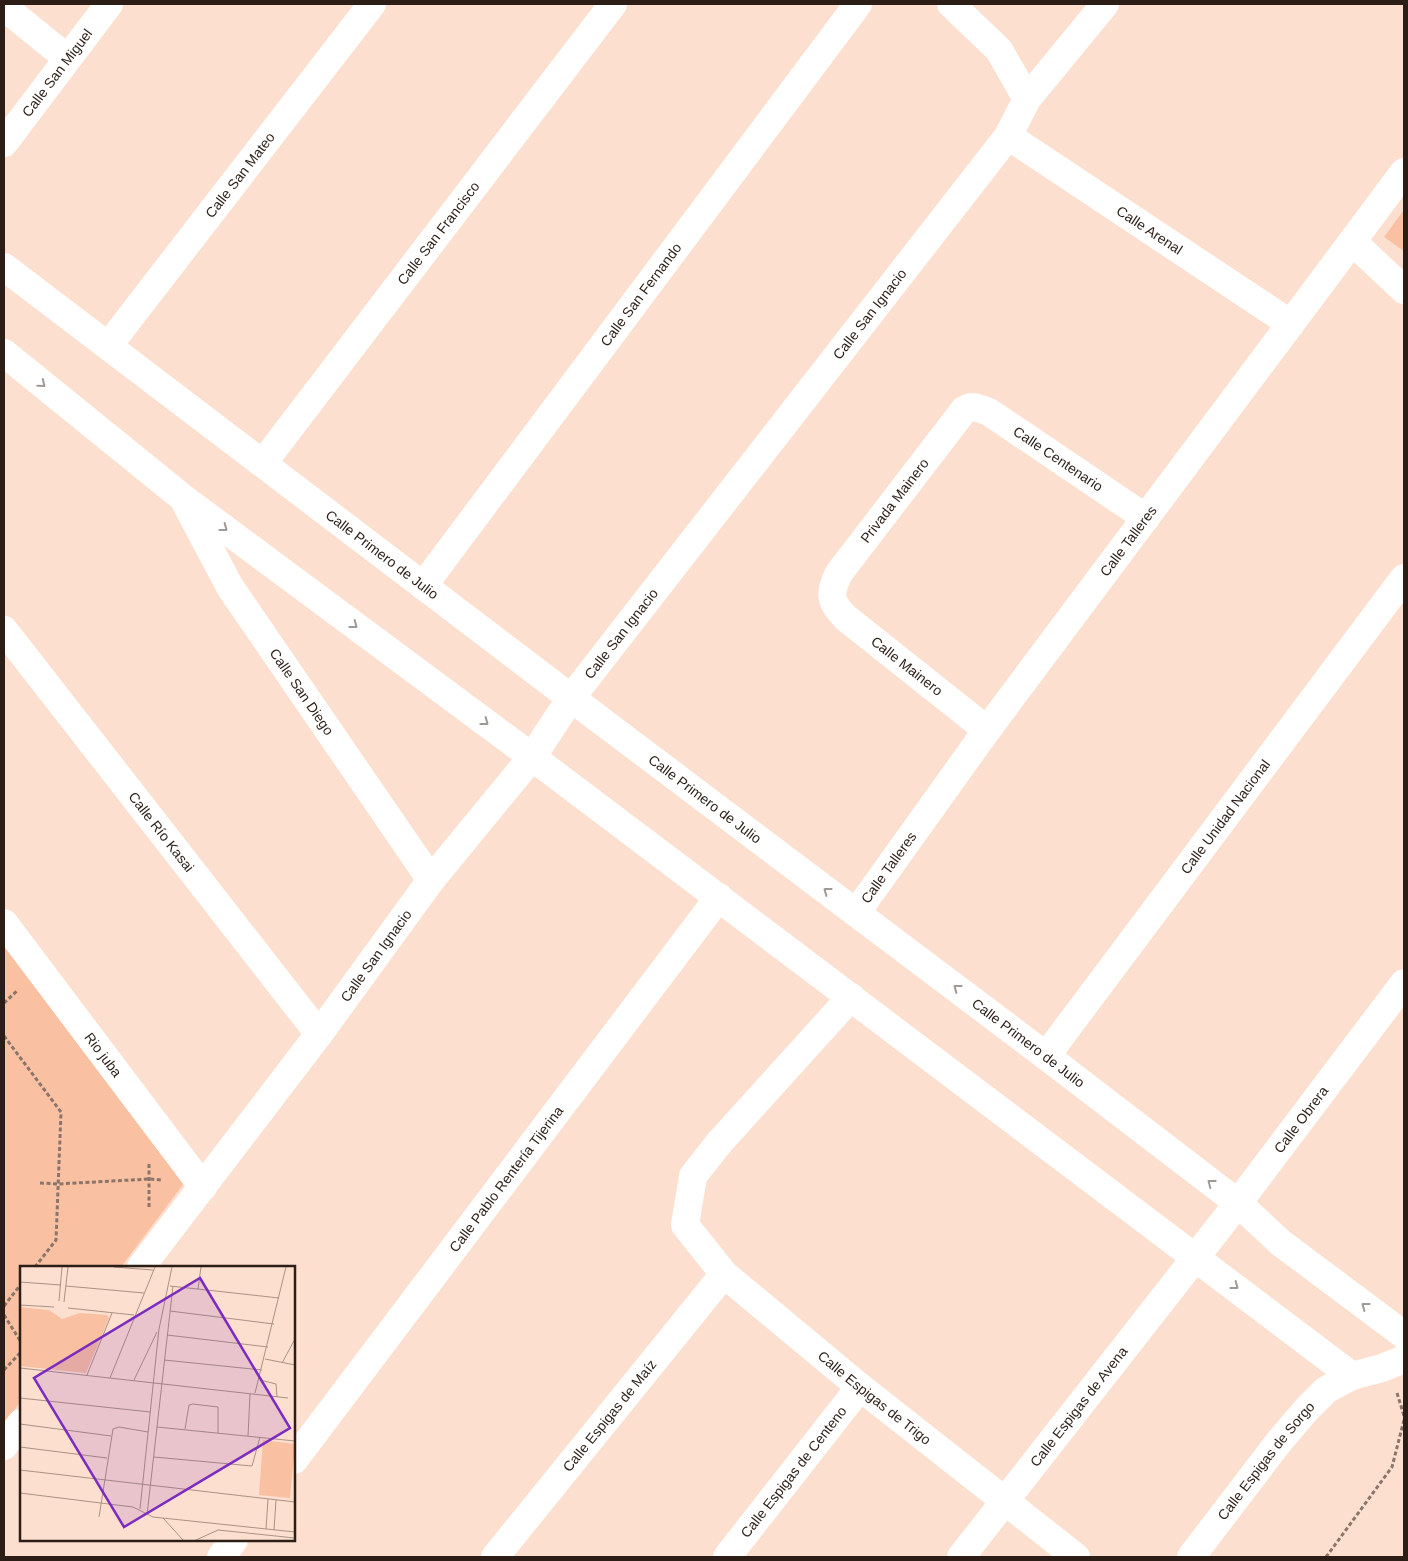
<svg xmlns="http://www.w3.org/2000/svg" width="1408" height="1561" font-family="Helvetica,sans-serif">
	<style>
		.green { fill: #f9c0a1 }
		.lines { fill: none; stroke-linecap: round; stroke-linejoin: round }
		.path { stroke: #8b756a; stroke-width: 3; stroke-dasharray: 4 2.5; stroke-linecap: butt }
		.minor { stroke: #fff; stroke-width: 28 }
		.oneway { stroke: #a09a97 }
		.labels { text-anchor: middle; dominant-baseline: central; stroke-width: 4.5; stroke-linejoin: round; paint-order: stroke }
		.street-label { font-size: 14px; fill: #2c1e17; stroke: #fff }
		.inset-road { fill: none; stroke: #a99285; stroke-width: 1 }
		.view { fill: #7b2cbf; fill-opacity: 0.15; stroke: #7b2cbf; stroke-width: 2.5 }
		.inset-edge { fill: none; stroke: #2c1e17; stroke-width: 2.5 }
	</style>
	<rect width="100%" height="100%" fill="#fddfcf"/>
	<!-- green -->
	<g class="green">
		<polygon points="1404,210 1404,251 1384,237"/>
		<polygon points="4,937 185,1182 121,1267 21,1267 21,1401 4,1424"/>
	</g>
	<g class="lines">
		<!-- path -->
		<g class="path">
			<polyline points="4,1003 18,990"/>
			<polyline points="4,1036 61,1112 56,1240 35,1267"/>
			<polyline points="149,1164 149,1208"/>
			<polyline points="40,1183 58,1184 149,1179 162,1180"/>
			<polyline points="4,1306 21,1284"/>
			<polyline points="4,1315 21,1342"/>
			<polyline points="4,1370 21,1352"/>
			<polyline points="1397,1393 1404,1416"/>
			<polyline points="1326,1557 1392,1467 1404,1420"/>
		</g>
		<!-- minor -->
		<g class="minor">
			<polyline points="951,4 999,50 1027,99"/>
			<polyline points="4,7 67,58"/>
			<path id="s1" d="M1008 136 1291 324"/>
			<path id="s2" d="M4 143 109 4"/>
			<polyline points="1353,242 1404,290"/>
			<path id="s3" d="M4 267 571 698 1046 1056 1238 1203 1281 1243 1404 1335"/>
			<path id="s4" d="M108 346 372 4"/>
			<polyline points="4,353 183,498 532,757 1352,1376"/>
			<path id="s5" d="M263 463 613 4"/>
			<path id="s6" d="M186 504 230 587 431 880"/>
			<path id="s7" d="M423 586 858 4"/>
			<path id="s8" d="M4 630 319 1034"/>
			<path id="s9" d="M987 730 846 618C829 601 829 594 839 573L964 410C972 404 981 409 989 412L1146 518"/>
			<path id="s10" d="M856 913 987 730 1404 172"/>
			<path id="s11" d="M4 923 203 1187"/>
			<path id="s12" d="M851 997 719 1143 693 1176 685 1225 724 1274 860 1387 1076 1557"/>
			<path id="s13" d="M1046 1056 1404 578"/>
			<path id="s14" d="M141 1267 319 1034 431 880 532 757 571 698 1008 136 1027 99 1105 4"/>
			<polyline points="4,1446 21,1423"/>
			<path id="s15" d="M294 1460 719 897"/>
			<polyline points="221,1557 234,1540"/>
			<path id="s16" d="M495 1557 724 1274"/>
			<path id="s17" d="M727 1557 860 1387"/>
			<path id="s18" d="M961 1557 1238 1203 1404 983"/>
			<path id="s19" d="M1191 1557 1278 1443 1306 1410 1326 1390 1352 1376 1382 1368 1404 1359"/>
		</g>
	</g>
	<!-- one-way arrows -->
	<defs><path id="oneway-chevron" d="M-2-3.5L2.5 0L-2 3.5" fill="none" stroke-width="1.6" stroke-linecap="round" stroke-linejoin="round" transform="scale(1.25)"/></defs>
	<g class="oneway">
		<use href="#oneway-chevron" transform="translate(42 384) rotate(39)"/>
		<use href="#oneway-chevron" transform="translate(224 528) rotate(37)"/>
		<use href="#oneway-chevron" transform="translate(354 625) rotate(37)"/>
		<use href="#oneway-chevron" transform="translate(485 722) rotate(37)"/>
		<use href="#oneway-chevron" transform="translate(827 891) rotate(-143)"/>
		<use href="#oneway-chevron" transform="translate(957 988) rotate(-143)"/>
		<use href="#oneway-chevron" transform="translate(1211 1183) rotate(-142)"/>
		<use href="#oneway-chevron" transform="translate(1235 1286) rotate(37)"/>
		<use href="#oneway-chevron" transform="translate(1365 1306) rotate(-143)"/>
	</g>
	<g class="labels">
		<!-- street labels -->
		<g class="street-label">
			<text stroke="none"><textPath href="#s2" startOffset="88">Calle San Miguel</textPath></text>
			<text stroke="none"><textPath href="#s4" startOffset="216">Calle San Mateo</textPath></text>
			<text stroke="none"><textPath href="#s1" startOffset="170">Calle Arenal</textPath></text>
			<text stroke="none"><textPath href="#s5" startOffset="289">Calle San Francisco</textPath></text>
			<text stroke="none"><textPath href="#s7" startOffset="364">Calle San Fernando</textPath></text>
			<text stroke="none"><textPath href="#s14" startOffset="1200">Calle San Ignacio</textPath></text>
			<text stroke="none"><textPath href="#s9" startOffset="546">Calle Centenario</textPath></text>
			<text stroke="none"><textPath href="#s9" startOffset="322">Privada Mainero</textPath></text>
			<text stroke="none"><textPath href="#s10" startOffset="461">Calle Talleres</textPath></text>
			<text stroke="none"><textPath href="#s3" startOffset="475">Calle Primero de Julio</textPath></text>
			<text stroke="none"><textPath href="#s14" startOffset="795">Calle San Ignacio</textPath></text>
			<text transform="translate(907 666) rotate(38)">Calle Mainero</text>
			<text stroke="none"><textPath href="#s6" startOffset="221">Calle San Diego</textPath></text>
			<text stroke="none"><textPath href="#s3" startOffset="880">Calle Primero de Julio</textPath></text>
			<text stroke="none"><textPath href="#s13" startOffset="299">Calle Unidad Nacional</textPath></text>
			<text stroke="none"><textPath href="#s8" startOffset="256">Calle Río Kasai</textPath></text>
			<text stroke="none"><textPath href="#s10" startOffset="56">Calle Talleres</textPath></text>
			<text stroke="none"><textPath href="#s14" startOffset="390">Calle San Ignacio</textPath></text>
			<text stroke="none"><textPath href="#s3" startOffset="1285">Calle Primero de Julio</textPath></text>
			<text stroke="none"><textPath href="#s11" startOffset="165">Rio juba</textPath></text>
			<text stroke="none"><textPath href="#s18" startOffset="554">Calle Obrera</textPath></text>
			<text stroke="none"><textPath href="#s15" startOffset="352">Calle Pablo Rentería Tijerina</textPath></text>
			<text stroke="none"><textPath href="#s12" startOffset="546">Calle Espigas de Trigo</textPath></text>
			<text stroke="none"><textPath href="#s18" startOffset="191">Calle Espigas de Avena</textPath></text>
			<text stroke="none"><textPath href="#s16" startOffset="182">Calle Espigas de Maíz</textPath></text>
			<text stroke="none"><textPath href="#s19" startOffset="122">Calle Espigas de Sorgo</textPath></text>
			<text stroke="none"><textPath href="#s17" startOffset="108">Calle Espigas de Centeno</textPath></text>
		</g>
	</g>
	<!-- overview -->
	<g transform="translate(20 1266)">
		<rect width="275" height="275" fill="#fddfcf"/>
		<path d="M0 41 29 44 42 53 60 47 87 49 89 52 66 107 0 100ZM243 174 275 178 270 232 239 229Z" fill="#f9c0a1"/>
		<path class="inset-road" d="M94 1 133 4M0 16 41 19M46 20 124 27M150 20 259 32M178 23 181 1M39 35 42 1M44 36 48 1M0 39 34 41M48 42 114 49M150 45 254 58M147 69 248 81M245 93 275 99M144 94 242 104M262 97 275 73M0 102 268 132M67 109 92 47M90 112 135 1M114 114 137 66M240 114 256 118 257 131M235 127 266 1M0 132 130 146M0 158 91 170M137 161 275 175M165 163 169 139 173 138 198 141V167M228 170 230 128M0 181 87 192M134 191 232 200 240 171M0 204 275 236M0 227 113 241 133 251 275 266M120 243 139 63 152 1M127 249 153 20M79 251 93 163 99 161 128 166M143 252 163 274M246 263 248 233M254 264 256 234M176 274 198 264 275 272"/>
		<path class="view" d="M180 12 270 162 104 261 14 112Z"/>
		<rect width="275" height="275" class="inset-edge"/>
	</g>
	<!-- border -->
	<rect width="1408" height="1561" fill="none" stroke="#2c1e17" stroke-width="10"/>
</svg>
